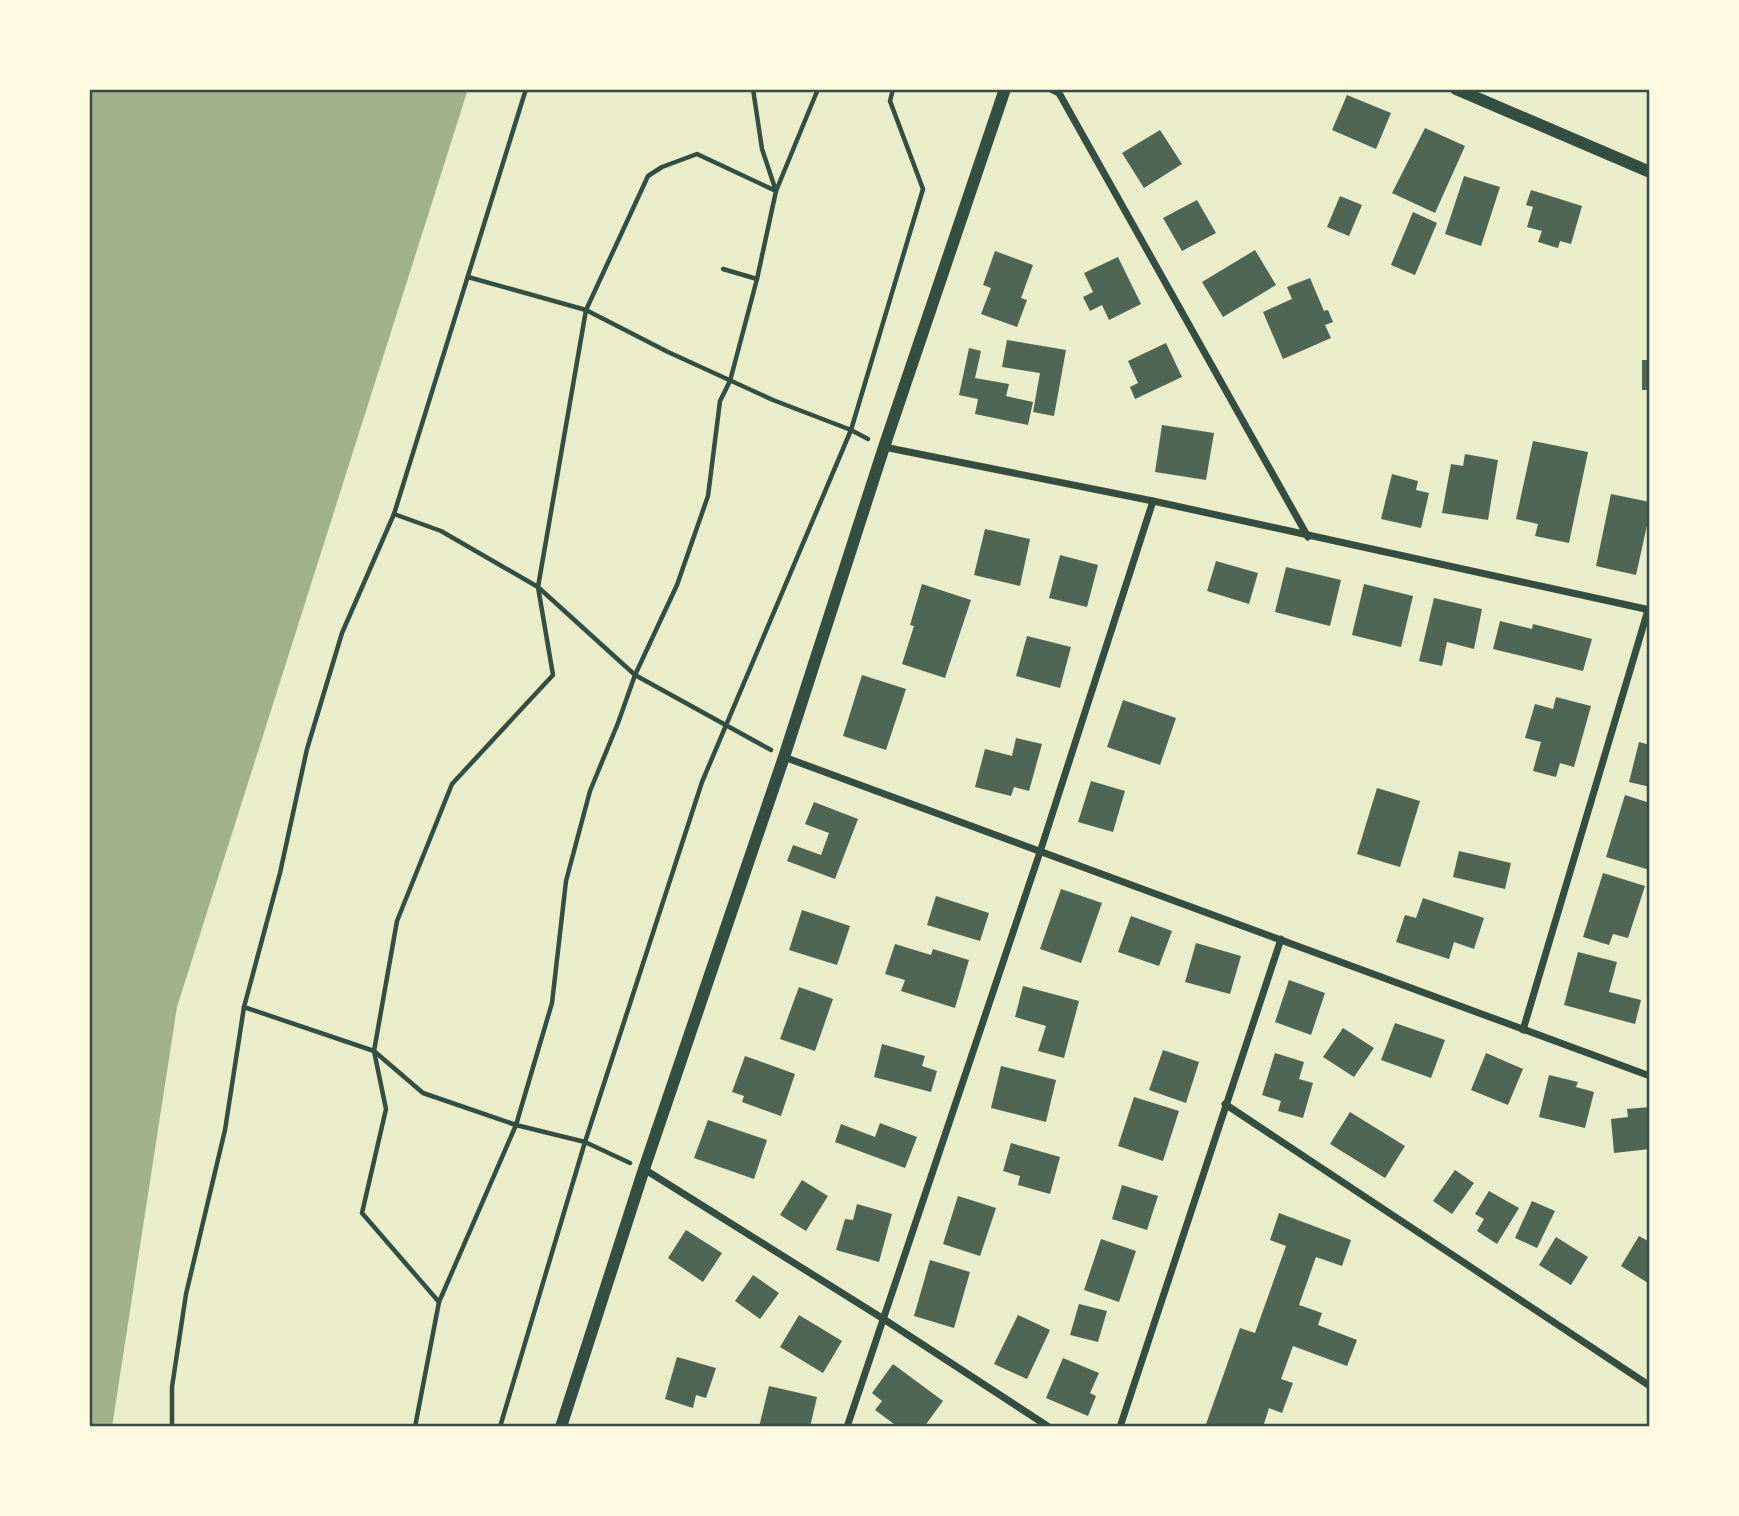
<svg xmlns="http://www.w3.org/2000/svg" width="1739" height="1516" font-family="'DejaVu Sans',sans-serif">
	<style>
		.water { fill: #a3b18a }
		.building { fill: #4f6655 }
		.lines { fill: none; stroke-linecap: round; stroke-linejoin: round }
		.path { stroke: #344e41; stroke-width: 4.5 }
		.minor { stroke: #344e41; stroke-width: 7 }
		.tertiary { stroke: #344e41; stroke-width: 12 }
		.neatline { fill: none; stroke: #344e41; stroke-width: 2.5 }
	</style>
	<rect width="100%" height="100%" fill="#e9edc9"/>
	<!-- water -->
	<polygon class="water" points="89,89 468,89 177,1007 112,1427 89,1427"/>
	<!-- building -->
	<g class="building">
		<polygon points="1347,95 1391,113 1376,149 1332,130"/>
		<polygon points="1425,128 1465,146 1435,213 1392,193"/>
		<polygon points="1160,130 1182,164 1144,188 1122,153"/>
		<polygon points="1464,176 1500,187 1481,246 1445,234"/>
		<polygon points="1531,190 1582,206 1571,244 1560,241 1558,248 1538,242 1542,231 1527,227 1533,207 1526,205"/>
		<polygon points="1340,196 1362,205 1349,236 1327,227"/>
		<polygon points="1197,200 1216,233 1182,251 1163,218"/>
		<polygon points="1413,212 1437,223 1415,275 1391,265"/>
		<polygon points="1255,250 1276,285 1223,317 1202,282"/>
		<polygon points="995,251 1033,265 1021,298 1027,300 1017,327 981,314 991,288 983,285"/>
		<polygon points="1118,257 1141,304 1109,320 1102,305 1090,311 1083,297 1093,292 1084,273"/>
		<polygon points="1310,278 1324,311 1328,310 1333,322 1325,325 1331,338 1283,359 1263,312 1292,299 1287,287"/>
		<polygon points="1007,340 1066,350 1054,416 1033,412 1040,373 1002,367"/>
		<polygon points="1166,343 1182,377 1135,399 1130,387 1138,383 1128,361"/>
		<polygon points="969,348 981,351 975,378 1009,384 1006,396 1033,402 1028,425 975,414 978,399 959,395"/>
		<rect x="1642" y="360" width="8" height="30"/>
		<polygon points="1162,425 1214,433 1206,480 1155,472"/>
		<polygon points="1533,441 1588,452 1569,543 1535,536 1538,524 1516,519"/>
		<polygon points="1465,454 1498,460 1488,520 1442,513 1451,464 1463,466"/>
		<polygon points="1392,474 1418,481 1416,490 1429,493 1421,528 1381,519"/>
		<polygon points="1611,494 1650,502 1650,512 1636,575 1596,566"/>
		<polygon points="985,529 1030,539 1020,586 974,575"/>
		<polygon points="1060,555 1098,565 1087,607 1049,598"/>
		<polygon points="1216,561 1258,573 1249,604 1207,591"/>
		<polygon points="1286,567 1341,580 1330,626 1275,612"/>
		<polygon points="922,584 971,600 945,678 902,664 914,626 910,625"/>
		<polygon points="1364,584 1413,596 1401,647 1352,635"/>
		<polygon points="1434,598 1482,609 1474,649 1447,642 1442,666 1419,661"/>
		<polygon points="1500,621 1532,629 1533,624 1592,639 1583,671 1493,649"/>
		<polygon points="1027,636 1071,647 1060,688 1016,676"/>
		<polygon points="862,675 906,689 886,750 843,736"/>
		<polygon points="1556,697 1591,706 1574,767 1560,763 1556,777 1533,771 1541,742 1525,738 1535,704 1553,709"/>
		<polygon points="1123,700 1176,718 1160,765 1107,747"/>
		<polygon points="1016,738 1042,744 1029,791 1014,787 1011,796 975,787 985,749 1012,756"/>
		<polygon points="1639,742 1650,745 1650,787 1629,782"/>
		<polygon points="1091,781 1125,791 1113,832 1078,822"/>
		<polygon points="1377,788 1420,801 1400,867 1357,854"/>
		<polygon points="1625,795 1650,803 1650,870 1606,857"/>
		<polygon points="814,802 858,819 835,879 787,861 793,845 821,855 829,833 805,824"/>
		<polygon points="1459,851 1511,863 1505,889 1453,877"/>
		<polygon points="1603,873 1645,886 1628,938 1613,934 1609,945 1583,937"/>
		<polygon points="1061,889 1102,903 1081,963 1040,949"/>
		<polygon points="936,896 989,913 980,941 927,925"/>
		<polygon points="1423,898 1484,918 1474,949 1454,942 1449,959 1396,942 1405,915 1416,918"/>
		<polygon points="802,910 850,926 837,965 789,950"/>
		<polygon points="1131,916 1172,931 1159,966 1118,952"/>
		<polygon points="1196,943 1241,956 1230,994 1185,982"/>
		<polygon points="895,944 931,955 933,949 969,960 955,1008 901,991 905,980 885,974"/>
		<polygon points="1578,952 1617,962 1609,992 1641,1000 1635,1024 1564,1005"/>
		<polygon points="1289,980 1325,993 1311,1035 1275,1022"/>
		<polygon points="1023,986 1079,1001 1064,1058 1038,1051 1046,1026 1015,1017"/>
		<polygon points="799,987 833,999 815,1051 780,1039"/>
		<polygon points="1395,1023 1445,1040 1431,1078 1381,1060"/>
		<polygon points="1343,1028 1374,1048 1354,1077 1323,1057"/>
		<polygon points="882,1044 925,1056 922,1066 937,1071 931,1092 874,1077"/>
		<polygon points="1163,1050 1199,1062 1186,1103 1149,1090"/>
		<polygon points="1275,1053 1304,1062 1299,1079 1313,1083 1303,1118 1278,1111 1281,1101 1262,1095"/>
		<polygon points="1486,1053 1523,1069 1508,1105 1471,1090"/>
		<polygon points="745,1056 795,1074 781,1116 742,1102 744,1096 732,1092"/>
		<polygon points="1001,1066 1056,1080 1046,1122 991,1108"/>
		<polygon points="1549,1075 1578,1082 1576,1087 1594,1092 1585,1128 1539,1117"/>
		<polygon points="1134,1097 1179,1111 1163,1161 1118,1146"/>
		<polygon points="1650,1107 1650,1149 1614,1153 1611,1119 1628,1117 1627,1109"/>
		<polygon points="1350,1112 1405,1146 1385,1178 1330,1144"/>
		<polygon points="708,1120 767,1140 754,1179 694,1158"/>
		<polygon points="880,1123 917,1137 905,1168 835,1142 841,1124 875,1137"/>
		<polygon points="1011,1143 1060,1157 1050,1194 1018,1185 1020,1176 1003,1171"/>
		<polygon points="1455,1170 1474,1183 1452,1214 1433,1201"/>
		<polygon points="802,1180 828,1196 806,1231 780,1215"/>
		<polygon points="1122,1185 1158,1196 1147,1230 1112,1219"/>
		<polygon points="1489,1191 1519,1208 1497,1244 1477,1231 1484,1219 1475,1214"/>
		<polygon points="958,1196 996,1208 980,1256 943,1244"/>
		<polygon points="1532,1201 1555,1211 1537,1248 1515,1238"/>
		<polygon points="857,1204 892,1214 879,1262 836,1250 845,1219 853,1220"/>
		<polygon points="1279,1213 1351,1240 1342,1266 1316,1257 1299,1305 1322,1313 1318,1325 1357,1340 1347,1366 1293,1346 1281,1379 1293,1383 1282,1413 1269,1408 1263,1427 1205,1427 1240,1328 1255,1333 1286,1246 1270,1240"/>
		<polygon points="686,1230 722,1253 703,1282 668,1258"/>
		<polygon points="1639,1236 1650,1242 1648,1283 1621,1266"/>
		<polygon points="1556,1237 1588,1257 1571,1285 1539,1265"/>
		<polygon points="1101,1239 1136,1251 1119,1302 1084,1290"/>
		<polygon points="930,1260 970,1272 954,1328 914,1316"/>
		<polygon points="753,1275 779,1293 760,1319 735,1301"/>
		<polygon points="1079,1304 1107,1311 1098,1342 1070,1335"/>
		<polygon points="799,1315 842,1341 823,1373 780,1347"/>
		<polygon points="1018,1315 1050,1330 1027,1379 994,1364"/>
		<polygon points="677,1357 716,1368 706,1398 696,1395 693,1408 665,1399"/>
		<polygon points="1063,1358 1099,1373 1090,1393 1096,1396 1088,1416 1046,1398"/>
		<polygon points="893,1364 943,1401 924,1427 898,1427 875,1410 882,1401 872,1393"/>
		<polygon points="769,1386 817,1397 810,1427 759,1427"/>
	</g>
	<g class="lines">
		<!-- path -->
		<g class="path">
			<polyline points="723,269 757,279"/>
			<polyline points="468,277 586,310 668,352 773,400 851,430 868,439"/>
			<polyline points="394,514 441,531 538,587 635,675 771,750"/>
			<polyline points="244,1007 374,1051 423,1093 516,1125 585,1142 630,1163"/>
			<polyline points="439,1302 362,1213 386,1109 374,1051 397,921 452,784 553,675 538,587 586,310 648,176 662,167 697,154 776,191 818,89"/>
			<polyline points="172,1427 172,1387 186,1294 225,1130 244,1007 280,873 307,749 342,633 394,514 526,89"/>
			<polyline points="415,1427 439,1302 516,1125 552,1003 566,881 590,791 618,723 635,675 677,585 708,496 720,401 730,381 757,279 776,191 762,149 753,89"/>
			<polyline points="500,1427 585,1142 702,782 851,430 923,189 890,101 893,89"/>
		</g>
		<!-- minor -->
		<g class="minor">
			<polyline points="1051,89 1059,93 1308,537"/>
			<polyline points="884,447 1153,501 1650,610"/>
			<polyline points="784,757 1650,1076"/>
			<polyline points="1523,1030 1648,610"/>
			<polyline points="1225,1104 1650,1386"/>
			<polyline points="644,1169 882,1318 1049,1427"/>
			<polyline points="847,1427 1040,852 1153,501"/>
			<polyline points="1120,1427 1281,939"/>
		</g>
		<!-- tertiary -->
		<g class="tertiary">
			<polyline points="1456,89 1650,172"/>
			<polyline points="561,1427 644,1169 784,757 884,447 1005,89"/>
		</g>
	</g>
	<!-- border -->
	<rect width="1739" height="1516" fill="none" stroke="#fefae0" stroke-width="182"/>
	<rect x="91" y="91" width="1557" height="1334" class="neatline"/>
</svg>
